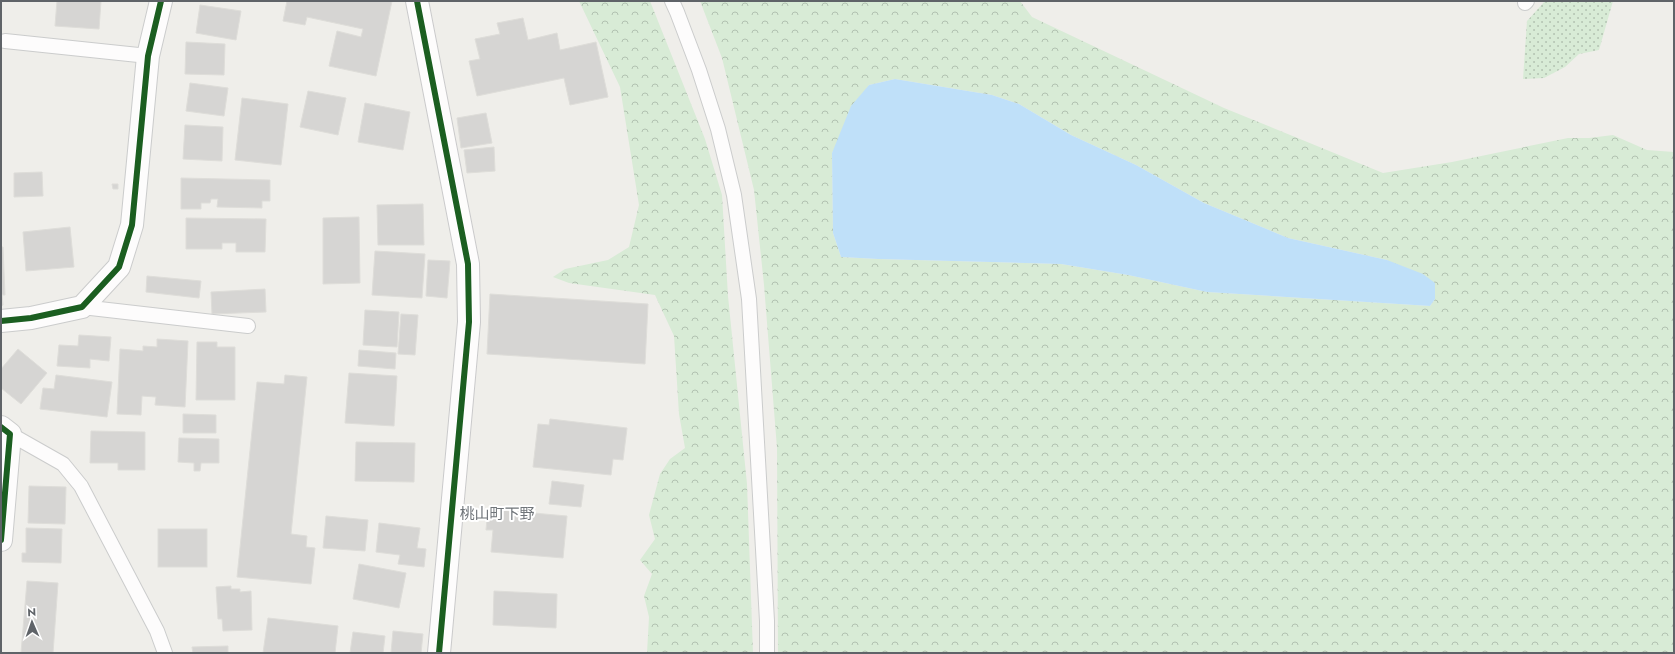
<svg xmlns="http://www.w3.org/2000/svg" width="1675" height="654" font-family="Jost,'Noto Sans JP',sans-serif">
	<style>
		.grass { fill: url(#grass-dots) }
		.forest { fill: url(#forest-crowns); fill-rule: evenodd }
		.water { fill: #bfe0f9 }
		.building { fill: #d6d5d3; stroke: #deddd9 }
		.lines { fill: none; stroke-linecap: round; stroke-linejoin: round }
		.lane-casing { stroke: #cbcccc; stroke-width: 16 }
		.street-casing { stroke: #cbcccc; stroke-width: 24 }
		.secondary-casing { stroke: #cacacb; stroke-width: 24 }
		.lane { stroke: #fdfcfc; stroke-width: 14 }
		.street { stroke: #fdfcfc; stroke-width: 22 }
		.secondary { stroke: #fdfcfc; stroke-width: 22 }
		.cycleway-casing { stroke: #fff; stroke-width: 8 }
		.cycleway { stroke: #1b5e20; stroke-width: 6 }
		.labels { text-anchor: middle; dominant-baseline: central; stroke-width: 4; stroke-linejoin: round; paint-order: stroke }
		.neighbourhood-label { font-size: 15px; fill: #70757a; stroke: #fff }
	</style>
	<defs>
		<pattern id="grass-dots" width="8" height="8" patternUnits="userSpaceOnUse"><rect width="8" height="8" fill="#d8ebd6"/><path d="M2 2h.1M6 6h.1" fill="none" stroke="#b2c2b1" stroke-width="1.8" stroke-linecap="round"/></pattern>
		<pattern id="forest-crowns" width="20" height="18" patternUnits="userSpaceOnUse"><rect width="20" height="18" fill="#d8ebd6"/><path d="M2 6a3 3 0 1 1 6 0M12 15a3 3 0 1 1 6 0" fill="none" stroke="#b2c2b1"/></pattern>
	</defs>
	<rect width="100%" height="100%" fill="#efeeea"/>
	<!-- grass -->
	<polygon class="grass" points="1545,1 1613,1 1599,50 1579,54 1565,67 1544,78 1523,79 1527,21"/>
	<!-- forest -->
	<g class="forest">
		<polygon points="579,1 650,1 705,139 722,195 728,296 747,484 753,653 647,653 649,617 644,596 652,574 640,560 655,539 649,515 660,474 670,459 685,448 679,414 674,336 655,295 569,283 553,277 565,269 608,260 629,247 639,205 620,87"/>
		<path d="M700 1H1020L1032 17 1224 108 1383 173 1452 162 1568 138H1589L1613 135 1647 150 1674 152V653H778L777 448 764 285 754 190 722 58ZM895 79 992 95 1019 104 1071 135 1136 165 1204 203 1288 238 1387 260 1435 299 1430 306 1207 292 1128 275 1061 264 878 259 841 257 833 233 832 153 869 85Z"/>
	</g>
	<!-- water -->
	<polygon class="water" points="895,79 992,95 1019,104 1071,135 1136,165 1204,203 1288,238 1387,260 1423,274 1435,283 1435,299 1430,306 1207,292 1128,275 1061,264 878,259 841,257 833,233 832,153 851,106 869,85"/>
	<!-- building -->
	<g class="building">
		<polygon points="57,1 101,1 99,29 55,26"/>
		<polygon points="287,1 392,1 376,76 329,66 337,31 361,37 363,29 307,17 305,25 283,21"/>
		<polygon points="200,5 241,11 236,40 196,33"/>
		<polygon points="523,18 528,40 557,33 560,50 596,42 608,97 570,105 564,78 477,96 469,61 480,59 475,39 500,34 497,23"/>
		<polygon points="186,42 225,44 224,75 185,74"/>
		<polygon points="190,83 228,88 224,116 186,111"/>
		<polygon points="308,91 346,98 338,135 300,127"/>
		<polygon points="242,98 288,104 281,165 235,160"/>
		<polygon points="365,103 410,112 403,150 358,142"/>
		<polygon points="486,113 492,143 461,148 457,118"/>
		<polygon points="185,125 223,127 222,161 183,159"/>
		<polygon points="494,147 495,171 467,173 464,150"/>
		<polygon points="42,172 43,196 14,197 14,173"/>
		<polygon points="181,178 270,180 270,201 262,201 262,208 217,207 218,199 211,199 210,203 201,203 201,209 181,209"/>
		<polygon points="112,184 118,184 118,189 113,189"/>
		<polygon points="423,204 424,245 378,245 377,205"/>
		<polygon points="359,217 360,283 323,284 323,218"/>
		<polygon points="186,218 266,219 265,252 236,252 236,243 222,243 222,249 186,249"/>
		<polygon points="70,227 74,267 26,271 23,232"/>
		<polygon points="1,247 3,247 5,295 2,295 3,305 1,306"/>
		<polygon points="375,251 425,254 422,298 372,295"/>
		<polygon points="428,260 450,261 447,298 426,296"/>
		<polygon points="147,276 201,281 199,298 146,292"/>
		<polygon points="265,289 266,312 212,314 211,292"/>
		<polygon points="490,294 648,304 645,364 487,354"/>
		<polygon points="365,310 399,312 397,347 363,345"/>
		<polygon points="401,314 418,315 415,355 398,354"/>
		<polygon points="79,335 111,337 109,361 90,359 90,368 57,366 59,345 78,346"/>
		<polygon points="157,339 188,341 185,407 155,405 156,397 142,396 141,415 117,414 120,349 143,351 143,346 157,347"/>
		<polygon points="197,342 217,342 217,347 235,347 235,400 196,400"/>
		<polygon points="18,349 47,373 21,404 1,388 1,369"/>
		<polygon points="359,350 396,353 395,369 358,366"/>
		<polygon points="349,373 397,376 394,426 345,423"/>
		<polygon points="56,375 112,382 107,417 40,409 43,388 54,389"/>
		<polygon points="285,375 307,377 291,534 307,536 306,547 315,548 311,584 237,577 257,382 284,384"/>
		<polygon points="183,414 216,415 216,433 183,433"/>
		<polygon points="550,419 627,428 623,460 613,459 611,475 533,467 538,424 549,425"/>
		<polygon points="91,431 145,432 145,470 118,470 118,463 90,463"/>
		<polygon points="179,438 219,439 219,463 201,463 200,471 194,471 194,463 178,462"/>
		<polygon points="356,442 415,443 414,482 355,481"/>
		<polygon points="552,481 584,485 581,507 549,504"/>
		<polygon points="29,486 66,487 65,524 28,523"/>
		<polygon points="488,509 567,516 563,558 491,552 493,530 486,530"/>
		<polygon points="326,516 368,520 365,551 323,548"/>
		<polygon points="379,523 420,528 417,548 426,549 424,567 398,564 400,555 376,552"/>
		<polygon points="26,528 62,529 61,563 22,562 22,553 26,553"/>
		<rect x="158" y="529" width="49" height="38"/>
		<polygon points="359,564 406,573 399,608 353,599"/>
		<polygon points="27,581 58,583 53,653 21,653"/>
		<polygon points="231,586 231,589 240,589 240,592 251,591 252,630 223,631 222,619 218,619 216,587"/>
		<polygon points="494,591 557,594 556,628 493,625"/>
		<polygon points="268,618 338,626 335,653 263,653"/>
		<polygon points="393,631 423,634 421,653 391,653"/>
		<polygon points="353,632 385,636 383,653 350,653"/>
		<polygon points="228,646 228,653 193,653 192,647"/>
	</g>
	<g class="lines">
		<!-- lane casing -->
		<g class="lane-casing">
			<g id="lane">
				<polyline points="672,1 677,12 699,70 718,129 734,195 749,299 767,621 767,653"/>
				<polyline points="1525,3 1527,1"/>
				<polyline points="5,41 148,56"/>
				<polyline points="82,307 248,326"/>
				<polyline points="10,434 63,464 81,486 157,631 165,653"/>
			</g>
		</g>
		<!-- street casing -->
		<g class="street-casing">
			<g id="street">
				<polyline points="1,321 31,318 82,307 119,267 132,225 148,56 161,1"/>
				<polyline points="1,427 10,434 1,540"/>
			</g>
		</g>
		<!-- secondary casing -->
		<g class="secondary-casing">
			<polyline id="secondary" points="417,1 468,264 469,322 439,653"/>
		</g>
		<!-- lane -->
		<use href="#lane" class="lane"/>
		<!-- street -->
		<use href="#street" class="street"/>
		<!-- secondary -->
		<use href="#secondary" class="secondary"/>
		<!-- cycleway casing -->
		<g class="cycleway-casing">
			<g id="cycleway">
				<polyline points="417,1 468,264 469,322 439,653"/>
				<polyline points="1,321 31,318 82,307 119,267 132,225 148,56 161,1"/>
				<polyline points="1,427 10,434 1,540"/>
			</g>
		</g>
		<!-- cycleway -->
		<use href="#cycleway" class="cycleway"/>
	</g>
	<g class="labels">
		<!-- neighbourhood labels -->
		<g class="neighbourhood-label">
			<text x="497" y="514">桃山町下野</text>
		</g>
	</g>
	<!-- border -->
	<rect width="1675" height="654" fill="none" stroke="#5f6368" stroke-width="4"/>
	<!-- north arrow -->
	<g transform="translate(32 622) rotate(358)" stroke="#ffffff" stroke-width="3" paint-order="stroke">
	<path d="M0-3L7 15L0 10L-7 15Z" fill="#5f6368"/>
	<text y="-6" font-size="11" font-weight="bold" text-anchor="middle" fill="#5f6368">N</text>
	</g>
</svg>
